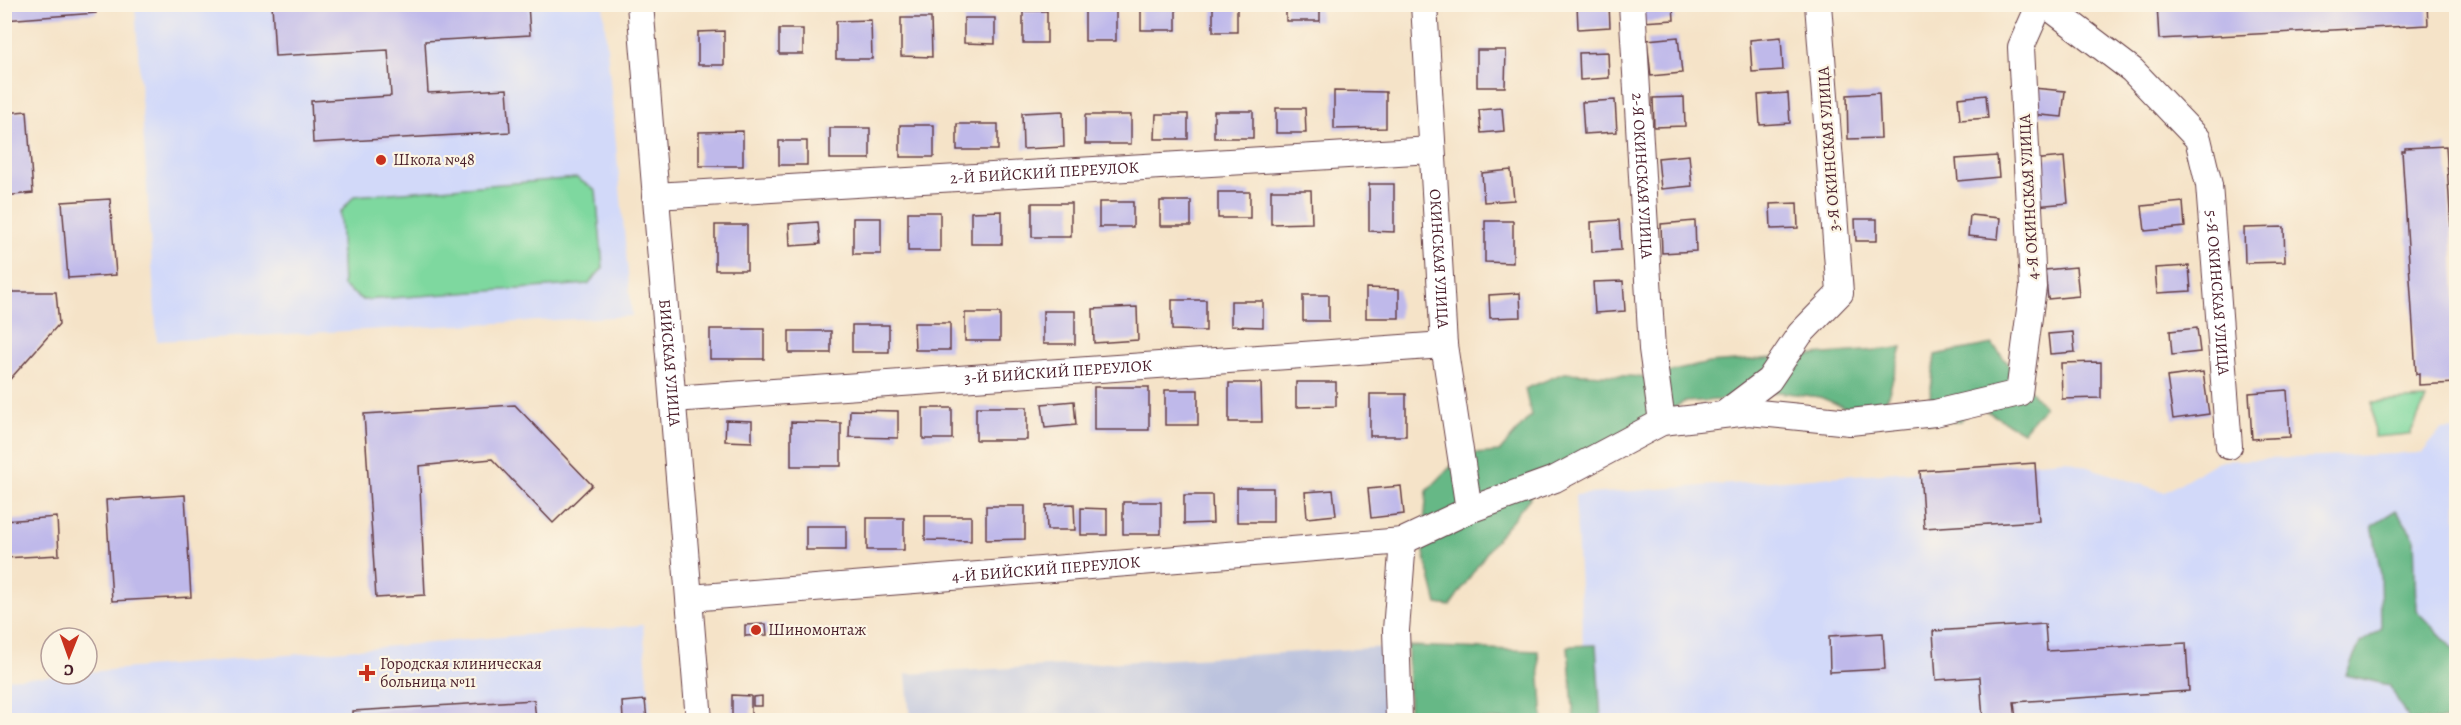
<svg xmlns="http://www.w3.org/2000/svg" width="2461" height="725" font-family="Alegreya,serif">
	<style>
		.built { fill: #d2d9f9 }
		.industrial { fill: #bcc3de }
		.green { fill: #7ed89f; stroke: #647c65; stroke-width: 1.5 }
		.forest { fill: #66b886; stroke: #586c58; stroke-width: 1.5 }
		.building { fill: #bfb9ea }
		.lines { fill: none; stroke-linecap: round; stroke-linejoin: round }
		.minor-casing { stroke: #643c43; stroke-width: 28 }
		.minor { stroke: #fff; stroke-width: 26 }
		.poi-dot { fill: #c8321e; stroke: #fcf5e5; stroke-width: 2 }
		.labels { text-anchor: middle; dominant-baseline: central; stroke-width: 4.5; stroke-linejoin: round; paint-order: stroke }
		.street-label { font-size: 16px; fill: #4a1f2b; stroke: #fcf5e5 }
		.poi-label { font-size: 16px; fill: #4a1f2b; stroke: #fcf5e5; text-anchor: start }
	</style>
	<rect width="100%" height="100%" fill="#fcf5e5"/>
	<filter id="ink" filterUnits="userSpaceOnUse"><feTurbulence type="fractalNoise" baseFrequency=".0167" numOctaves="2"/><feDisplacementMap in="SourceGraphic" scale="12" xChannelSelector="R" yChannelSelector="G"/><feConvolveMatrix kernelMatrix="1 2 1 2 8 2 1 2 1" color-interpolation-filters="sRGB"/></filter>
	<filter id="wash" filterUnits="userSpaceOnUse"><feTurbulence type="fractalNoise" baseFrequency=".008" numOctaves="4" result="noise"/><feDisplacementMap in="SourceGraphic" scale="24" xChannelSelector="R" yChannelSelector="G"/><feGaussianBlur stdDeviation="1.35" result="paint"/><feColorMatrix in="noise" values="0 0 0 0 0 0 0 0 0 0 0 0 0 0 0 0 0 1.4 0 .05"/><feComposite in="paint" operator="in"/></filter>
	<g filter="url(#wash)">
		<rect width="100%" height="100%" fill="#f5e3c8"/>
		<!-- built -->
		<g class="built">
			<polygon points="135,5 603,5 632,316 157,341"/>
			<polygon points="2456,429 2456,720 1587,720 1575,495 2066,460 2165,492 2218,461 2422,453 2441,430"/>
			<polygon points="643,625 651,720 5,720 4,679 87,674 87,672"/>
		</g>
		<!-- industrial -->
		<polygon class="industrial" points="1390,647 1395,720 910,720 906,674"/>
		<!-- green -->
		<g class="green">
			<polygon points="577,178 596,191 603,268 588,284 363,300 343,286 340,213 354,196"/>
			<polygon points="2426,399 2410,434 2374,437 2372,402"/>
		</g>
		<!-- forest -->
		<g class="forest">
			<polygon points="1992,344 2044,407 2023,432 1976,405 1960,421 1927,423 1935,355"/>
			<polygon points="1902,348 1880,422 1820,397 1778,392 1719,400 1684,402 1549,474 1491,546 1450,606 1437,604 1422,545 1427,491 1462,455 1499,452 1531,415 1525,389 1564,373 1646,377 1709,363"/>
			<polygon points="2396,510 2414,537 2416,610 2456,652 2456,720 2409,720 2389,685 2346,675 2360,643 2381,629 2380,569 2372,525"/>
			<polygon points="1596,645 1601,720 1574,720 1568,646"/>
			<polygon points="1408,646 1538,651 1543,720 1409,720"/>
		</g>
		<g id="blocks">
			<!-- building -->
			<g class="building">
				<polygon points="4,4 96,4 96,13 4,20"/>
				<polygon points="272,4 528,4 530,35 425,41 428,93 507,89 510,132 313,143 311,101 391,96 388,50 275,56"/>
				<rect x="1141" y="4" width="35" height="26"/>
				<rect x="1213" y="4" width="24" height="28"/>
				<rect x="1286" y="4" width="34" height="17"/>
				<polygon points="1577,4 1609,4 1610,27 1578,29"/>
				<polygon points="1641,4 1673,4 1674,20 1642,22"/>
				<polygon points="2157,4 2427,4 2428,25 2159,39"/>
				<rect x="1085" y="7" width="31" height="34"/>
				<rect x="1023" y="11" width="24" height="32"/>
				<polygon points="901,18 931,18 932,57 901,56"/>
				<polygon points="964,18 995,18 995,44 964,43"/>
				<polygon points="871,20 872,59 836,59 836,21"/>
				<rect x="779" y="29" width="24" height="25"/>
				<polygon points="724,31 724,65 698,65 698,32"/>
				<polygon points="1678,37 1682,73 1651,76 1647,40"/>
				<polygon points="1781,37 1783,70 1752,72 1750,40"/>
				<polygon points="1477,50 1506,50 1505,87 1477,87"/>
				<polygon points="1608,52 1609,78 1580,80 1579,53"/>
				<polygon points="2033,88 2065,91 2062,117 2030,114"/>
				<polygon points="1334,91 1386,92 1386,128 1334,129"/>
				<polygon points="1788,93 1790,123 1760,125 1758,95"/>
				<polygon points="1879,93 1881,138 1848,139 1847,95"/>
				<polygon points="1986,95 1988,118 1960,120 1958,98"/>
				<polygon points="1684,97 1685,126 1654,127 1653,98"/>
				<polygon points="1615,100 1617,132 1584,134 1582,102"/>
				<polygon points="1276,108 1305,108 1306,133 1276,133"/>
				<polygon points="1502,108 1504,131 1481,133 1479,110"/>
				<polygon points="27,111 33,193 4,196 4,113"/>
				<polygon points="1063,111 1064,147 1023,149 1022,113"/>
				<rect x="1214" y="111" width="39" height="27"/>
				<polygon points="1156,114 1188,114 1188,139 1155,139"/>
				<rect x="1085" y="115" width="46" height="29"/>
				<rect x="957" y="124" width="41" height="26"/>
				<rect x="900" y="125" width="34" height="32"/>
				<rect x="830" y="128" width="40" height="31"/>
				<polygon points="743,131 743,166 699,166 699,132"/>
				<rect x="779" y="141" width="28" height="24"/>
				<polygon points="2446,146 2456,310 2456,383 2419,385 2419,373 2416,374 2402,151 2405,151 2405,148"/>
				<polygon points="1689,155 1692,186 1661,189 1658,158"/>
				<polygon points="1997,156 1999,177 1958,181 1956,159"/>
				<polygon points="2064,157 2068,203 2035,206 2031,160"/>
				<polygon points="1511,170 1514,200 1484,202 1482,173"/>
				<polygon points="1369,184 1394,184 1394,232 1369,231"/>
				<polygon points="1271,190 1311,190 1312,223 1271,224"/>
				<rect x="1218" y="192" width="32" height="26"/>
				<polygon points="110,199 116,275 68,278 62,202"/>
				<rect x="1160" y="201" width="31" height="25"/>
				<rect x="1099" y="202" width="34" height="25"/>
				<polygon points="2183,202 2185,227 2145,231 2142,206"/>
				<rect x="1032" y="203" width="39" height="34"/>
				<polygon points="1797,203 1798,228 1771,229 1770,204"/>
				<polygon points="1002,211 1002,244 971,244 971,212"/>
				<rect x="908" y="212" width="32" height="39"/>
				<polygon points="1970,215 2000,218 1998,239 1968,236"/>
				<rect x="853" y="218" width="28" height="36"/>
				<polygon points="1855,219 1877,219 1877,241 1856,241"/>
				<polygon points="1619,220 1621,250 1592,252 1591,222"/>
				<polygon points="1485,221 1513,221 1513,263 1485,262"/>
				<polygon points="1695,221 1696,251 1662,253 1661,224"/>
				<polygon points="818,222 820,244 790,246 789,224"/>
				<rect x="715" y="225" width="32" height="45"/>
				<polygon points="2284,227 2285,262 2245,263 2244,228"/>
				<polygon points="2189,266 2191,291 2157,293 2155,268"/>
				<polygon points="2076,267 2079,296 2048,299 2045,270"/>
				<polygon points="1623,281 1625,311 1595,313 1593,282"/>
				<polygon points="1366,288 1399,289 1399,318 1366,318"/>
				<polygon points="8,292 56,292 59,324 4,386 4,295"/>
				<polygon points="1520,293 1521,317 1490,318 1489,295"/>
				<rect x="1303" y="295" width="26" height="26"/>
				<polygon points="1172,300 1206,300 1206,331 1172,330"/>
				<polygon points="1231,301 1263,301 1263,327 1231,326"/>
				<polygon points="1137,307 1138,340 1094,343 1093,309"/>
				<rect x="1043" y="311" width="32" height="33"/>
				<rect x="965" y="313" width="35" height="28"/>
				<polygon points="914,323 950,323 950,350 915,350"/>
				<rect x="852" y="325" width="37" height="27"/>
				<polygon points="2197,328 2200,352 2172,355 2170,331"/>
				<rect x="710" y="329" width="54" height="30"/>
				<rect x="789" y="331" width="42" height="22"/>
				<polygon points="2073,332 2075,352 2050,354 2048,334"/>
				<polygon points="2101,362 2101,398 2062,399 2061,363"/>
				<polygon points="2203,372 2209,414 2173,419 2167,377"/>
				<polygon points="1296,382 1336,382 1336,406 1296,407"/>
				<polygon points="1229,383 1261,383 1262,422 1229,422"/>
				<rect x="1094" y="387" width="55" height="43"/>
				<rect x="1165" y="390" width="33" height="35"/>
				<polygon points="2287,390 2290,437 2252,439 2249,393"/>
				<rect x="1370" y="394" width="36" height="42"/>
				<polygon points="1074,401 1076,425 1045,428 1042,404"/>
				<polygon points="515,405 592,485 553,523 492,459 419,466 425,595 376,598 364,414"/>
				<rect x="976" y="407" width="51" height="33"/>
				<rect x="923" y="408" width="29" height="31"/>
				<polygon points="850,410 898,411 898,438 849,437"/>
				<polygon points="726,420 752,421 752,442 725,441"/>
				<polygon points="791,422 841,423 841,466 791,466"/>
				<polygon points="2035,463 2039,521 1924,528 1920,471"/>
				<polygon points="1401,486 1404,514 1371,518 1368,489"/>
				<rect x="1237" y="488" width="36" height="34"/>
				<polygon points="1333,490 1336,515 1307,518 1305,492"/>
				<polygon points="185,495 191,597 112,601 106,500"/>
				<polygon points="1184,495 1212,495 1213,523 1184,524"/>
				<rect x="1123" y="502" width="38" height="32"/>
				<polygon points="1074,504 1075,530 1047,530 1046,505"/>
				<polygon points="986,506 1025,506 1025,539 986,540"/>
				<polygon points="1081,508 1107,509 1107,535 1081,535"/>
				<polygon points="925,516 971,516 971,541 925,540"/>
				<polygon points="57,517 59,555 4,558 4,521"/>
				<rect x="867" y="518" width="37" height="32"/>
				<rect x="806" y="526" width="40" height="24"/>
				<polygon points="766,624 767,635 745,636 745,625"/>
				<polygon points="2045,624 2047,651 2186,643 2189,691 2014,702 2016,720 1983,720 1980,677 1936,680 1933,631"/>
				<polygon points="1883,633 1885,669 1830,672 1829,636"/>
				<polygon points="732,695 751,696 751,720 732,720"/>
				<polygon points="762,696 762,706 753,706 753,697"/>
				<polygon points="534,700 536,720 353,720 353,711"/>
				<polygon points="645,700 647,720 623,720 622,702"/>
			</g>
		</g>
	</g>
	<g filter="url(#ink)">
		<use href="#blocks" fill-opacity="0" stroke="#643c43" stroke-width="1.5"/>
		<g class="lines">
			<!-- minor casing -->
			<g class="minor-casing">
				<g id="minor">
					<path id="s1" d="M640 4 699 720"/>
					<path id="s2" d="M1424 4 1444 345 1469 510"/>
					<path id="s3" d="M1632 4 1652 349 1662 422"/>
					<path id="s4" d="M2045 4 2132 70 2198 139 2209 185 2229 446"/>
					<path id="s5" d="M655 196 1432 150"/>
					<path id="s6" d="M673 399 1444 345"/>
					<polyline points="1724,414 1769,380 1800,334 1840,293 1818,4"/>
					<path id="s7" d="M690 598 1403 541 1469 510 1555 479 1662 422 1749 412 1850 422 1935 413 2019 393 2033 287 2021 47 2040 4"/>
					<polyline points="1399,720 1396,630 1403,541"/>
				</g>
			</g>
			<!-- minor -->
			<use href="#minor" class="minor"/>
		</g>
	</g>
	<!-- markers -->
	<g class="poi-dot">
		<circle cx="381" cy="160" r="6"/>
		<circle cx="756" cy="630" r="6"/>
		<path d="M364 664h6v6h6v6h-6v6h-6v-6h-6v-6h6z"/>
	</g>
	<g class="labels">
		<!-- street labels -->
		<g class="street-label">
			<text transform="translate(1829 149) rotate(-94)">3-Я ОКИНСКАЯ УЛИЦА</text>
			<text stroke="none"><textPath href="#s5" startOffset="390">2-Й БИЙСКИЙ ПЕРЕУЛОК</textPath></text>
			<text stroke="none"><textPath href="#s3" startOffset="172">2-Я ОКИНСКАЯ УЛИЦА</textPath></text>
			<text transform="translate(2029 197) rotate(-93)">4-Я ОКИНСКАЯ УЛИЦА</text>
			<text stroke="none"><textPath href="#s2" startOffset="255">ОКИНСКАЯ УЛИЦА</textPath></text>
			<text stroke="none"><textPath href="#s4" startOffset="360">5-Я ОКИНСКАЯ УЛИЦА</textPath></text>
			<text stroke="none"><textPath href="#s1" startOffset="360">БИЙСКАЯ УЛИЦА</textPath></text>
			<text stroke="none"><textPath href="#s6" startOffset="386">3-Й БИЙСКИЙ ПЕРЕУЛОК</textPath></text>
			<text stroke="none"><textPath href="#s7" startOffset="357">4-Й БИЙСКИЙ ПЕРЕУЛОК</textPath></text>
		</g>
		<!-- poi labels -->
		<g class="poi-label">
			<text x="393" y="160">Школа №48</text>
			<text x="768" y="630">Шиномонтаж</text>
			<text x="380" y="664">Городская клиническая<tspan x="380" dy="18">больница №11</tspan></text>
		</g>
	</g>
	<!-- margin -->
	<rect width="2461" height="725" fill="none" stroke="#fcf5e5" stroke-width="24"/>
	<!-- north arrow -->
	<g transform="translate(69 656) rotate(181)"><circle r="28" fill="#fcf5e5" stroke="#b59f9b" stroke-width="1.5"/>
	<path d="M0-4.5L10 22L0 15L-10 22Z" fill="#c8321e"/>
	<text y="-9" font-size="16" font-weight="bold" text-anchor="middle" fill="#4a1f2b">С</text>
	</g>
</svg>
